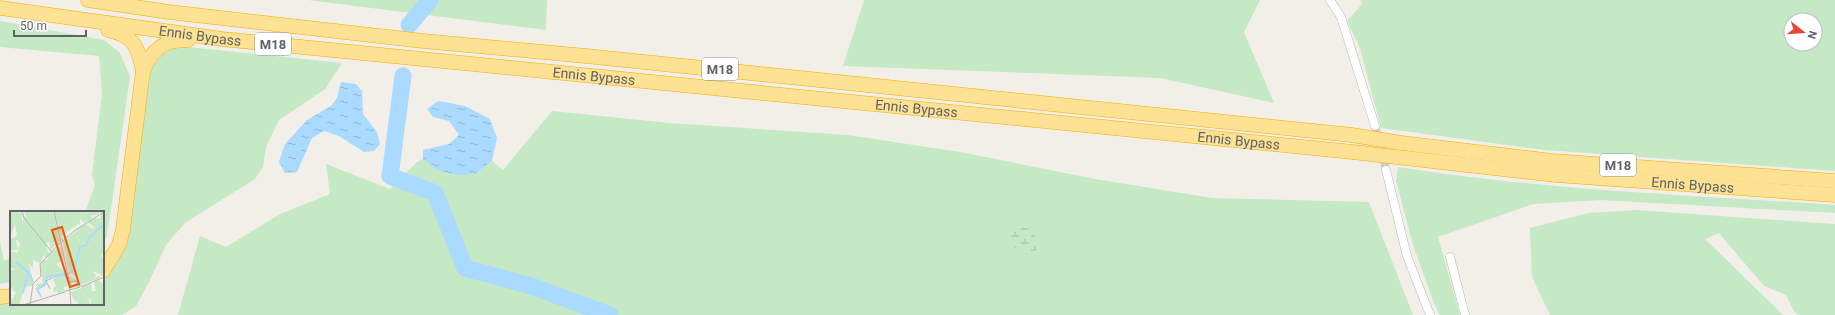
<svg xmlns="http://www.w3.org/2000/svg" width="1835" height="315" font-family="Roboto,sans-serif">
	<style>
		.green { fill: #c5e8c5; fill-rule: evenodd }
		.wetland { fill: url(#wetland-marsh) }
		.water { fill: url(#water-ripples) }
		.lines { fill: none; stroke-linecap: round; stroke-linejoin: round }
		.river { stroke: #aadaff; stroke-width: 17 }
		.minor-tunnel { stroke: #ccccc8; stroke-width: 8; stroke-dasharray: 8 4; stroke-linecap: butt }
		.minor-casing { stroke: #b5b8bc; stroke-width: 9 }
		.motorway-casing { stroke: #f9ab00; stroke-width: 15 }
		.minor { stroke: #fff; stroke-width: 8 }
		.motorway { stroke: #fde293; stroke-width: 14 }
		.motorway-bridge-casing { stroke: #f9ab00; stroke-width: 15; stroke-linecap: butt }
		.motorway-bridge { stroke: #fde293; stroke-width: 14 }
		.labels { text-anchor: middle; dominant-baseline: central; stroke-width: 3.5; stroke-linejoin: round; paint-order: stroke }
		.shield { fill: #fff; stroke: #8f9295; stroke-width: 1 }
		.shield-label { font-size: 13px; font-weight: bold; fill: #5f6368 }
		.street-label { font-size: 14px; fill: #5f6368; stroke: #fff }
		.inset-river { fill: none; stroke: #aadaff; stroke-width: 2 }
		.inset-road { fill: none; stroke: #b3b3b1; stroke-width: 1 }
		.view { fill: #e8590c; fill-opacity: 0.15; stroke: #e8590c; stroke-width: 2 }
		.inset-edge { fill: none; stroke: #5f6368; stroke-width: 2 }
	</style>
	<defs>
		<pattern id="wetland-marsh" width="20" height="14" patternUnits="userSpaceOnUse"><rect width="20" height="14" fill="#c5e8c5"/><path d="M1 5h8M5 5V1M11 12h8M15 12V8" fill="none" stroke="#a3c0a4"/></pattern>
		<pattern id="water-ripples" width="26" height="14" patternUnits="userSpaceOnUse"><rect width="26" height="14" fill="#aadaff"/><path d="M2 4q2-2 4 0t4 0M15 11q2-2 4 0t4 0" fill="none" stroke="#8eb4d2"/></pattern>
	</defs>
	<rect width="100%" height="100%" fill="#f1efe8"/>
	<!-- green -->
	<g class="green">
		<polygon points="308,0 547,0 546,30"/>
		<polygon points="864,0 1260,0 1244,32 1274,103 1160,78 843,66"/>
		<path d="M1360 0H1835V171L1545 150 1381 128 1360 48 1347 21 1362 4ZM1791 20H1815V44H1791Z"/>
		<polygon points="0,21 104,40 120,53 130,77 107,236 103,242 103,212 85,212 95,185 92,175 102,94 99,56 0,47"/>
		<path d="M179 46 342 63 325 89 279 120 266 147 263 167 255 179 186 222 166 245 150 280 136 306 122 315H0V301L11 299V304H103V278C116 270 122 254 128 240L149 71 162 54Z"/>
		<polygon points="552,111 669,123 848,135 960,152 1095,179 1212,198 1369,202 1413,315 178,315 200,236 226,247 280,214 330,194 326,164 390,189 417,162 423,159 438,170 475,174 492,161 503,170"/>
		<path d="M1398 167C1542 190 1689 195 1835 205V213L1601 200 1533 204 1438 237 1460 315H1440L1434 303 1413 245 1396 181Z"/>
		<polygon points="1636,210 1835,224 1835,315 1798,315 1794,311 1786,295 1764,286 1719,233 1705,239 1783,315 1550,315 1532,277 1530,228 1589,213"/>
		<polygon points="0,241 4,261 11,258 11,282 0,284"/>
	</g>
	<!-- wetland -->
	<polygon class="wetland" points="1014,225 1029,229 1039,241 1035,252 1028,255 1014,247 1007,236"/>
	<!-- water -->
	<g class="water">
		<polygon points="341,82 356,84 362,91 363,114 377,132 380,144 374,151 364,152 339,136 324,131 312,138 297,172 285,173 279,162 285,144 307,120 331,106 337,98"/>
		<polygon points="438,101 465,106 490,119 497,138 492,161 475,174 456,175 438,170 423,159 423,150 449,144 459,135 449,121 433,117 427,109"/>
	</g>
	<g class="lines">
		<!-- river -->
		<g class="river">
			<polyline points="409,25 430,0"/>
			<polyline points="403,76 390,176 435,193 465,268 531,286 610,315"/>
		</g>
		<!-- minor-tunnel -->
		<polyline class="minor-tunnel" points="1375,126 1386,170"/>
		<!-- minor casing -->
		<g class="minor-casing">
			<g id="minor">
				<polyline points="1330,0 1341,17 1375,126"/>
				<polyline points="1386,170 1407,256 1430,315"/>
				<polyline points="1450,257 1465,315"/>
			</g>
		</g>
		<!-- motorway casing -->
		<g class="motorway-casing">
			<g id="motorway">
				<polyline points="88,0 169,12 423,41 586,56 1352,135"/>
				<path id="s1" d="M0 8 222 39 1353 152"/>
				<path d="M108 30C134 36 138 46 143 71"/>
				<polyline points="1401,143 1552,161 1835,181"/>
				<path id="s2" d="M1405 158 1556 175 1835 195"/>
				<path d="M103 271 119 245 123 229 143 71C151 50 165 39 188 40"/>
				<polyline points="0,297 11,296"/>
			</g>
		</g>
		<!-- minor -->
		<use href="#minor" class="minor"/>
		<!-- motorway -->
		<use href="#motorway" class="motorway"/>
		<!-- motorway-bridge casing -->
		<g class="motorway-bridge-casing">
			<g id="motorway-bridge">
				<polyline points="1352,135 1401,143"/>
				<polyline points="1353,152 1405,158"/>
			</g>
		</g>
		<!-- motorway-bridge -->
		<use href="#motorway-bridge" class="motorway-bridge"/>
	</g>
	<g class="labels">
		<!-- shield labels -->
		<g class="shield">
			<rect x="255" y="33" width="36" height="22" rx="3"/>
			<rect x="702" y="58" width="36" height="22" rx="3"/>
			<rect x="1600" y="154" width="36" height="22" rx="3"/>
		</g>
		<g class="shield-label">
			<text x="273" y="44">M18</text>
			<text x="720" y="69">M18</text>
			<text x="1618" y="165">M18</text>
		</g>
		<!-- street labels -->
		<g class="street-label">
			<text stroke="none"><textPath href="#s1" startOffset="202">Ennis Bypass</textPath></text>
			<text stroke="none"><textPath href="#s1" startOffset="598">Ennis Bypass</textPath></text>
			<text stroke="none"><textPath href="#s1" startOffset="922">Ennis Bypass</textPath></text>
			<text stroke="none"><textPath href="#s1" startOffset="1246">Ennis Bypass</textPath></text>
			<text stroke="none"><textPath href="#s2" startOffset="289">Ennis Bypass</textPath></text>
		</g>
	</g>
	<!-- overview -->
	<g transform="translate(10 211)">
		<rect width="94" height="94" fill="#f1efe8"/>
		<path d="M0 0 12 2V11L16 3 12 0H43L50 32 41 38 39 31 36 32 37 38 39 43 51 35 54 49 46 53 52 59H55L58 75 54 76V79H59L48 83 47 80 44 81 43 77 46 75 42 66 37 67 35 75 27 77 26 73 33 72 30 54 33 49H37L39 44 36 47 34 44 30 52 23 49V58L19 52 23 74 14 77 9 94H0L6 81 3 80 2 76 0 80V60L6 58 0 57V40L7 42 10 33 8 29 3 31 6 30 8 39H0V29L7 24 5 14 0 25ZM44 0H89V3L81 5 82 8 90 7 91 0H94V41L91 44 94 50V66L84 60 83 62 86 64 85 67 88 65H90L88 68 72 73 73 74 68 77 66 71 61 72 62 78H64L61 79 58 65 70 71 58 58 53 31 75 13 83 18 84 16 77 11 81 8 74 12 70 8V12L51 25 53 29 57 27 52 31ZM76 20 82 23 76 33 72 34 67 26ZM88 69 94 74 93 92 92 94H81V86L76 93 75 84 68 81 69 78 81 72 82 80H86L84 71Z" fill="#c5e8c5" fill-rule="evenodd"/>
		<path d="M76 20 82 23 76 33 72 34 67 26ZM68 78 75 85 76 93 80 89 79 94H67L68 89 66 91 62 86 61 81Z" fill="#c5e8c5"/>
		<path class="inset-river" d="M6 51 20 63 23 71M58 63 64 59 70 36 76 34 79 27 94 13M13 82 18 62M31 86 27 78 35 74 37 66 57 63"/>
		<path class="inset-road" d="M12 0 14 7 42 41M44 0 59 69 61 94M52 31 64 20 94 1M60 71 67 70 70 75M71 76 94 66M40 78 36 70 42 67M56 80 70 76M13 94 55 81M20 94 23 73 31 65 30 53 50 32"/>
		<path class="view" d="M52 16 69 73 60 76 42 19Z"/>
		<rect width="94" height="94" class="inset-edge"/>
	</g>
	<!-- north arrow -->
	<g transform="translate(1803 32) rotate(107)"><circle r="19" fill="#ffffff" stroke="#bfc1c3"/>
	<path d="M0-3L7 15L0 10L-7 15Z" fill="#ea4335"/>
	<text y="-6" font-size="11" font-weight="bold" text-anchor="middle" fill="#5f6368">N</text>
	</g>
	<!-- scale -->
	<path d="M14 30v6h72v-6" fill="none" stroke="#5f6368" stroke-width="2"/>
	<text x="20" y="30" font-size="12" fill="#5f6368" stroke="#ffffff" stroke-width="3" paint-order="stroke">50 m</text>
</svg>
